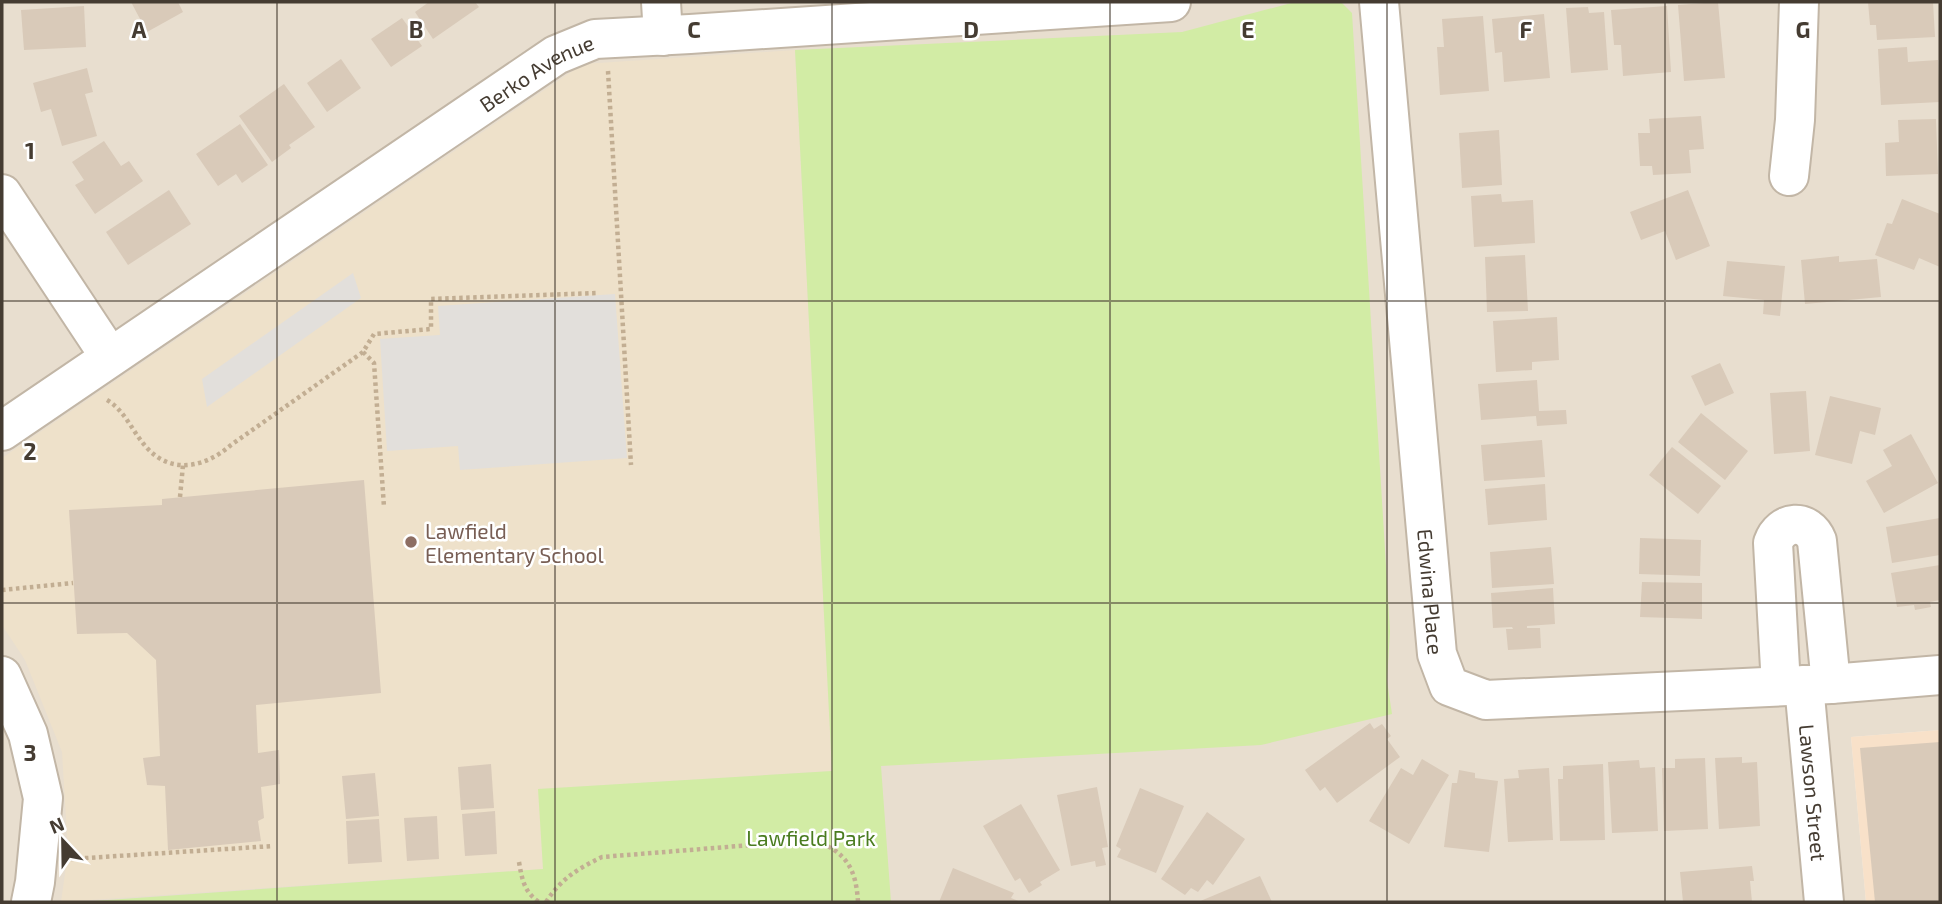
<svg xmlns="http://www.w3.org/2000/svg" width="1942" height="904" font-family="'Exo 2',sans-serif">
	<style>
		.residential { fill: #e8decf }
		.commercial { fill: #f8e1c9 }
		.education { fill: #eee1ca }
		.green { fill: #d2eca5 }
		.parking { fill: #e2dfdb }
		.building { fill: #d9cab9 }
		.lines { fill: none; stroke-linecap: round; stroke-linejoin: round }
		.minor-casing { stroke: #c2b6a6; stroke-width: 42 }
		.path { stroke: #c2ae93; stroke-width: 4.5; stroke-dasharray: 3.5 3.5; stroke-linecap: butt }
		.minor { stroke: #fff; stroke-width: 38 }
		.grid { fill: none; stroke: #453c32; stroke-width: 2; stroke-opacity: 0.55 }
		.education-dot { fill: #8d6e63; stroke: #fff; stroke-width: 2.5 }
		.labels { text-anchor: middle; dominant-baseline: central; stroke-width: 5; stroke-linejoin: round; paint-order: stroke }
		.street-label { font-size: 21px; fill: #453c32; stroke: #fff }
		.education-label { font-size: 21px; fill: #785e54; stroke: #fff; text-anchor: start }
		.park-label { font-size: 21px; fill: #4a7c20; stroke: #fff }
		.grid-label { font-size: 23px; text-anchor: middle; font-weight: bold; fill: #453c32; stroke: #fff; stroke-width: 5; stroke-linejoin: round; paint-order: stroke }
	</style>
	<rect width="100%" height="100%" fill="#f3ece2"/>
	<!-- residential -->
	<polygon class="residential" points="2,2 1940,2 1940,730 1851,737 1866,902 2,902"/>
	<!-- commercial -->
	<polygon class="commercial" points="1940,730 1940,902 1866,902 1851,737"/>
	<!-- education -->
	<polygon class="education" points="795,50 832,771 539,789 543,869 61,902 68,852 62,752 25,660 2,625 2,458 583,64"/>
	<!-- green -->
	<polygon class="green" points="1295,2 1341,2 1352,13 1390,631 1387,681 1392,714 1261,745 881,766 891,902 80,902 543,869 538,789 832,771 795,50 1182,32"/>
	<!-- parking -->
	<g class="parking">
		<polygon points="353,273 361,298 207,407 202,379"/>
		<polygon points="615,294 627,458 460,470 458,446 387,451 380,339 440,335 438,306"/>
	</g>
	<!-- building -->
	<g class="building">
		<polygon points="131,2 178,2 183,12 147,32"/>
		<polygon points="429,2 475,2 479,7 433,39 415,12"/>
		<polygon points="1718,2 1725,78 1684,81 1678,5"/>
		<polygon points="1868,2 1933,2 1935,37 1877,40 1876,25 1870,25"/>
		<polygon points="84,6 86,47 24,50 21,10"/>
		<polygon points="1667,6 1671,72 1623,76 1621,45 1614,45 1611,10"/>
		<polygon points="1588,7 1589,13 1604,12 1608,70 1571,73 1566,8"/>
		<polygon points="1544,14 1550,78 1504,82 1502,52 1495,53 1492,19"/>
		<polygon points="1483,16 1489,91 1440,95 1437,47 1444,47 1442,19"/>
		<polygon points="402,18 422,46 391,67 371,39"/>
		<polygon points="1907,47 1908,62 1938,60 1940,102 1881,105 1878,49"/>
		<polygon points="341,59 361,88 327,112 307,83"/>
		<polygon points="87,68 93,92 85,94 97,136 62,146 51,109 41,112 33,83"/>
		<polygon points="284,84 315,127 289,145 291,148 272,162 239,116"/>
		<polygon points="1701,116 1704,149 1689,150 1691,173 1653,175 1652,166 1640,166 1638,133 1650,133 1649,119"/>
		<polygon points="1936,119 1938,174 1886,176 1885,143 1899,142 1898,120"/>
		<polygon points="240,124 268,165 242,183 236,174 218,186 196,154"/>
		<polygon points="1499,130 1502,185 1462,188 1459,133"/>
		<polygon points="104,141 121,166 129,161 143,181 95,214 75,185 84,180 72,162"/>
		<polygon points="169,190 191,224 128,265 106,232"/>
		<polygon points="1688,190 1710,246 1676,260 1665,231 1641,240 1630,212"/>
		<polygon points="1501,194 1502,202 1533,200 1535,243 1474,247 1471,196"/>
		<polygon points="1902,199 1940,214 1940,267 1919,258 1914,270 1875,255 1887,223 1892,224"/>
		<polygon points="1525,255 1528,311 1487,312 1485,257"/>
		<polygon points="1839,256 1839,262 1877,259 1881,297 1805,304 1801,260"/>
		<polygon points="1727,261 1785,266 1780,316 1763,314 1764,300 1723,296"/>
		<polygon points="1557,317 1559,360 1532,362 1532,370 1496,372 1493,321"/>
		<polygon points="1720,363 1734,393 1705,406 1691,376"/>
		<polygon points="1537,380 1539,411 1566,410 1567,424 1537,426 1536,416 1481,420 1478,384"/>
		<polygon points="1806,391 1810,451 1774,454 1770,393"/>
		<polygon points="1830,396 1881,408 1875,435 1860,431 1852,464 1815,455"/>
		<polygon points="1701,413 1748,451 1725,480 1678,442"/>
		<polygon points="1911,434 1938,483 1884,513 1866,481 1892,466 1883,450"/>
		<polygon points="1542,440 1545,477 1484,481 1481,445"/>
		<polygon points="1672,447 1721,486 1698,514 1649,475"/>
		<polygon points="364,480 381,693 256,705 258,753 279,750 280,784 261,787 264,818 258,821 261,841 168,850 165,786 147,785 143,758 160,756 156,660 127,633 77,634 69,510 162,505 162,499"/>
		<polygon points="1545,484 1547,520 1488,525 1485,489"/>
		<polygon points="1940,518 1940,555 1892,563 1886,527"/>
		<polygon points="1640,538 1701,540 1700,576 1639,574"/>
		<polygon points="1551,547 1554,584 1492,588 1490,552"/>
		<polygon points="1940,565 1940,600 1930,602 1931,607 1915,610 1914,605 1897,607 1891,573"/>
		<polygon points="1642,582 1702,583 1702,619 1640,617"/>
		<polygon points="1553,588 1555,624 1527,626 1527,628 1540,628 1541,648 1508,650 1506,629 1513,629 1512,627 1493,628 1491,593"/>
		<polygon points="1370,723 1374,729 1382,724 1391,736 1387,739 1400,757 1337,803 1325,787 1320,791 1305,770"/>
		<polygon points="1940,742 1940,902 1875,902 1860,748"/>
		<polygon points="1742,757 1742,763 1757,762 1760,826 1719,829 1715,758"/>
		<polygon points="1705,758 1708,829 1664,831 1662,768 1675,768 1675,759"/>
		<polygon points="1422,759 1449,775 1409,844 1369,821 1401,768 1413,775"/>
		<polygon points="1639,760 1640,768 1655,767 1658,831 1612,833 1608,762"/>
		<polygon points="491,764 494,808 461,810 458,767"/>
		<polygon points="1603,764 1605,840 1560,841 1558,779 1563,779 1563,766"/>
		<polygon points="1549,768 1553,840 1508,842 1504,779 1519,778 1518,770"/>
		<polygon points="1459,770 1475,773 1475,778 1498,781 1489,852 1444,847 1452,783 1457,783"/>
		<polygon points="375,773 379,816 346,819 342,776"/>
		<polygon points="1097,787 1108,847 1102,848 1106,865 1096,867 1095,861 1071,866 1057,795"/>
		<polygon points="1140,788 1184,806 1156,873 1117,857 1121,849 1116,846"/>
		<polygon points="1021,804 1060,870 1040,882 1042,885 1029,893 1020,878 1015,881 983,826"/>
		<polygon points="495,811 497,854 465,856 462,814"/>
		<polygon points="1207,812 1245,839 1213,885 1207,880 1198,892 1191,888 1185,895 1161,879"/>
		<polygon points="437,816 439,859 407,861 404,818"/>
		<polygon points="379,819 382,862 348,864 346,821"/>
		<polygon points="1752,866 1754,881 1750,881 1752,902 1683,902 1680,872"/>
		<polygon points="953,868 1014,893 1011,898 1021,902 939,902"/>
		<polygon points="1260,876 1272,902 1198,902"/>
	</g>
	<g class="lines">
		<!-- minor casing -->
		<g class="minor-casing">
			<g id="minor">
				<polyline points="661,2 663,36"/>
				<path id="s1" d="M1379 2 1437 654 1449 686 1486 700 1831 684 1940 675"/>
				<polyline points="1789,176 1795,120 1799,2"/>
				<polyline points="2,194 110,357"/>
				<path id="s2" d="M2 431 556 55 595 39 690 34 1171 2"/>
				<polyline points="2,676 28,734 43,798 35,882 31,902"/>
				<path id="s3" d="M1804 685 1824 902"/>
				<path d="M1781 686 1773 543C1781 520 1808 518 1817 541L1831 684"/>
			</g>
		</g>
		<!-- path -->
		<g class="path">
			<polyline points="608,71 631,465"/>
			<polyline points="363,352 374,363 384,507"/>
			<path d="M107 400C126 411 133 434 149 450 174 475 207 466 231 445L363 352 374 334 431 329V299L598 293"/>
			<polyline points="180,497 183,465"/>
			<polyline points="2,590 73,583"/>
			<polyline points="71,859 273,846"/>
			<path d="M519 862C522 879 524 892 539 902"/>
			<path d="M546 902C561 879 577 869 602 857L814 840C846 852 856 868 858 902"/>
		</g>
		<!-- minor -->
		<use href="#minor" class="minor"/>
	</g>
	<!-- grid -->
	<path class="grid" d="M277 2V902M555 2V902M832 2V902M1110 2V902M1387 2V902M1665 2V902M2 301H1940M2 603H1940"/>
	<!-- markers -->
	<circle class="education-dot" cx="411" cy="542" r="7"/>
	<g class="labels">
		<!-- street labels -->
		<g class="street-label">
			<text stroke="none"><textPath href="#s2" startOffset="644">Berko Avenue</textPath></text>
			<text stroke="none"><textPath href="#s1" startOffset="592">Edwina Place</textPath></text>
			<text stroke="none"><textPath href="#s3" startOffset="108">Lawson Street</textPath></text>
		</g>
		<!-- education labels -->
		<g class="education-label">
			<text x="425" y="530">Lawfield<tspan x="425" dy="24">Elementary School</tspan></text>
		</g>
		<!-- park labels -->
		<g class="park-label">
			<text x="811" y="837">Lawfield Park</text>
		</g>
	</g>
	<g class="grid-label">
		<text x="139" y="38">A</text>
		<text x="416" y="38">B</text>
		<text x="694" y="38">C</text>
		<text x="971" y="38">D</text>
		<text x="1248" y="38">E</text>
		<text x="1526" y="38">F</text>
		<text x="1803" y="38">G</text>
		<text x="30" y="159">1</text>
		<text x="30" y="460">2</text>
		<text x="30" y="761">3</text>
	</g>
	<!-- border -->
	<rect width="1942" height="904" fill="none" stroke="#453c32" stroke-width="7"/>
	<!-- north arrow -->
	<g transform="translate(63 841) rotate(338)" stroke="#ffffff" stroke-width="5" paint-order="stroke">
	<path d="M0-5L12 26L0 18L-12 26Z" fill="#453c32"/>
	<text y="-10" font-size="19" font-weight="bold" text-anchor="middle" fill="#453c32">N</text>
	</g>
</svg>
